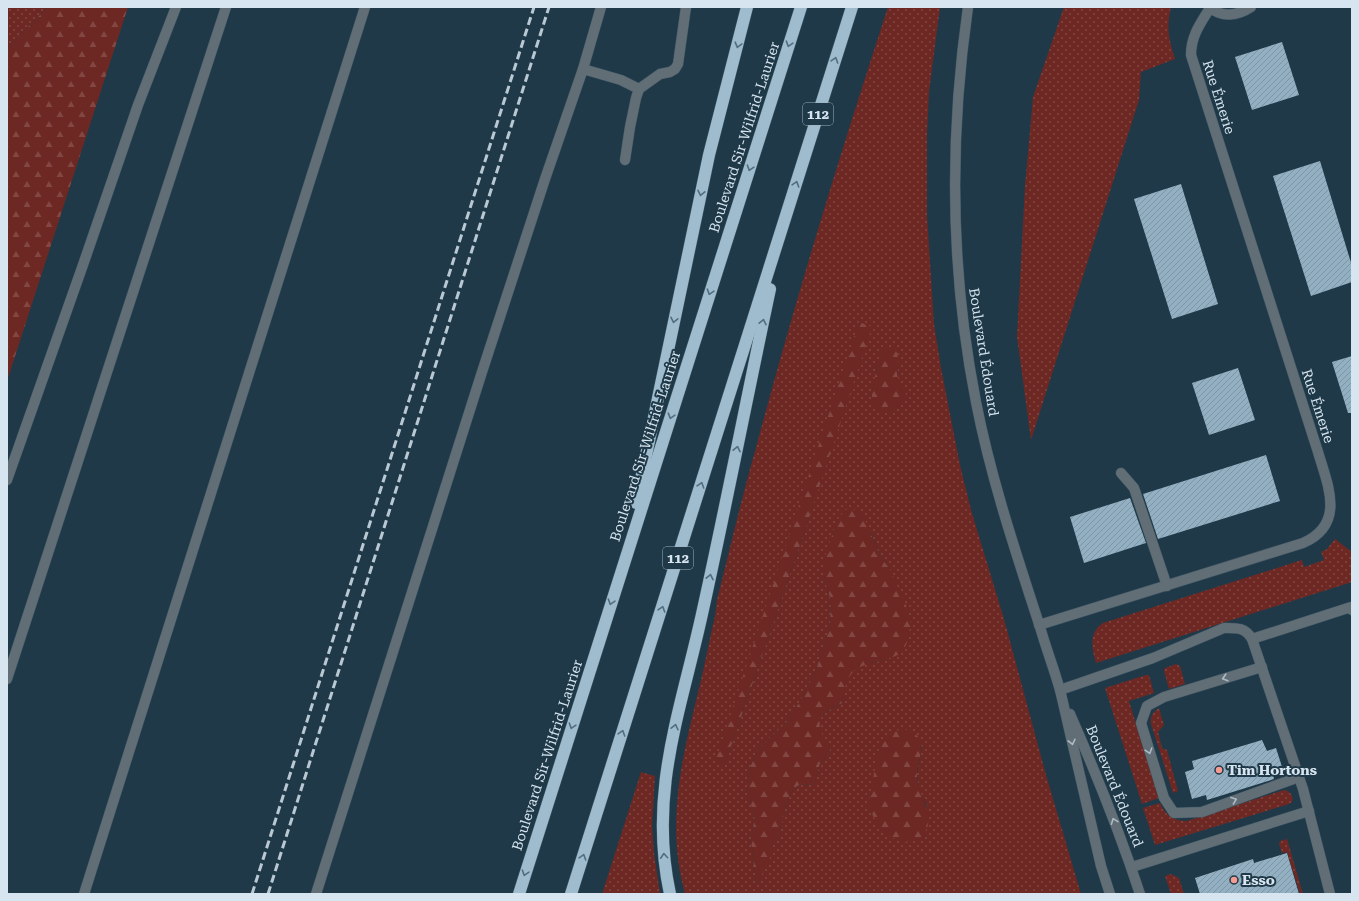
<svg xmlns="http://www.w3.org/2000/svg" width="1359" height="901" font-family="'Roboto Serif',serif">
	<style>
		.grass { fill: url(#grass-dots); fill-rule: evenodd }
		.forest { fill: url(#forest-firs) }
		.building { fill: url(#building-hatch) }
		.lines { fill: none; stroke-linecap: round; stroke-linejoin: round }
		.service-casing { stroke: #3c5563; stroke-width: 11 }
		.minor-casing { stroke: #3c5563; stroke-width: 11 }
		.tertiary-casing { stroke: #3c5563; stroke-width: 11 }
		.motorway-casing { stroke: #3c5563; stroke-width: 13 }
		.service { stroke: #626e76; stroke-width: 10 }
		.minor { stroke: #626e76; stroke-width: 10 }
		.tertiary { stroke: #626e76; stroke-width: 10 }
		.motorway { stroke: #9ebcce; stroke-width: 12 }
		.rail { stroke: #b9c9d4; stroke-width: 3; stroke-dasharray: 8 4; stroke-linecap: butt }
		.oneway { stroke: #526d7e }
		.oneway2 { stroke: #adbbc5 }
		.poi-dot { fill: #f59c92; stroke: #1f3948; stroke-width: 1.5 }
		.labels { text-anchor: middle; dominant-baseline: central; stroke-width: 4; stroke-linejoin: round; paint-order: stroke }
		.shield { fill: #1f3948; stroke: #9fb1bd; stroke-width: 1 }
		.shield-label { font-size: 13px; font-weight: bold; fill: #d6e5ef }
		.street-label { font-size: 14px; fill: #d6e5ef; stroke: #1f3948 }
		.poi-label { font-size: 14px; font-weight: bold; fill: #d6e5ef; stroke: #1f3948; text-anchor: start }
	</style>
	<defs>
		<pattern id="grass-dots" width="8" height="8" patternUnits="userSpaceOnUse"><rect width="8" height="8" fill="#6e2823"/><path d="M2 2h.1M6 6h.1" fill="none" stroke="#824743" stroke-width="1.8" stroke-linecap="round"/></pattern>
		<pattern id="forest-firs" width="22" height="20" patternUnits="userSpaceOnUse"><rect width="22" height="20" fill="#6e2823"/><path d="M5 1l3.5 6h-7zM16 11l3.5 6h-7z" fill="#824743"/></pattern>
		<pattern id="building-hatch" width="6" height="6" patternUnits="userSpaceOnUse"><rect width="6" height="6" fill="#93b0c2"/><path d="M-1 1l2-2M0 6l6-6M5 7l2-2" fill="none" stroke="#7e95a4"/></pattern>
	</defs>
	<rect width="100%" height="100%" fill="#1f3948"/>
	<!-- grass -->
	<g class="grass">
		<polygon points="7,7 48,7 7,48"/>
		<path d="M888 7H940L929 92 927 134V215L934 324 941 368 960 465 971 510 1004 619 1046 775 1081 894H685C666 825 681 761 698 693 704 668 709 642 715 616L717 600C730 548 742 496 757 444 796 297 841 151 888 7ZM871 326 803 536 725 764 716 762ZM899 364C898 369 896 375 898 381 901 387 904 387 905 396L894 412 872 391 876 374 877 365ZM833 531 871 533 881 558 890 569 885 660C876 662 863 663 855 669 846 676 843 692 842 703 831 709 814 716 820 732 822 738 827 744 830 749L828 755 820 763 814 785 801 784 794 788 786 804 780 832 771 847V854L762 873 756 883 751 841 755 816 748 797 747 784 751 765 758 749 786 723 801 700 816 670 830 627 831 601 824 577ZM922 746 917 774 919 790 927 807 869 805 879 749Z"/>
		<path d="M1064 7H1171C1166 29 1169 39 1175 59L1141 72 1139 100 1031 440 1017 337 1025 186 1033 97Z"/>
		<path d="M1335 539 1352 552V582L1096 663C1092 649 1088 633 1103 623L1302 560 1304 567 1324 560 1321 552 1327 549Z"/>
		<polygon points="1176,664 1180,666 1185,684 1169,689 1164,671 1165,668"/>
		<polygon points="1146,675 1149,675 1154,693 1129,701 1159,798 1142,804 1105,688"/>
		<path d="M1159 708 1164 725 1158 732 1162 748 1167 750 1178 791 1173 793 1151 724C1150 716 1153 712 1159 708Z"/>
		<polygon points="641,772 655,776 652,826 654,853 660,894 602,894"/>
		<path d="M1284 790C1290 791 1294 796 1292 802L1289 804 1155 845 1143 808 1160 803C1165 815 1174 821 1187 821Z"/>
		<polygon points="1287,839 1303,894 1300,894 1287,852 1282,853 1279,843 1280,841"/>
		<polygon points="1171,874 1179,878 1184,894 1171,894 1165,876"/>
	</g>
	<!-- forest -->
	<g class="forest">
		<polygon points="48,7 128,7 7,381 7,48"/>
		<polygon points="859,322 872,327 803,536 725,764 715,762"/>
		<polygon points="888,347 896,348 899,364 897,374 899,381 904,388 906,395 894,412 886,413 876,410 872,404 872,391 880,353"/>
		<path d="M853 509 863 515 881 558 890 569 908 610 911 624 906 645 900 654 885 660 870 663 855 669 847 680 843 696 842 703C814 716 815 724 830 749L828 755 820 763 814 785 801 784 794 788 786 804 780 832 771 847V854L768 865 756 883 751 841 755 816 748 797 747 784 751 765 758 749 786 723 801 700 816 670 830 627 831 601 824 577 823 563 837 520 845 510Z"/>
		<path d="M902 729C909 730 916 731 919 739 925 750 917 762 917 774 916 796 940 818 921 837 917 841 911 843 905 842 891 842 870 818 869 804 869 797 872 788 873 780 877 758 877 735 902 729Z"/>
	</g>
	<!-- building -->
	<g class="building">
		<polygon points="1282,42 1299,95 1252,110 1235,57"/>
		<polygon points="1320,161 1352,266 1352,282 1311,296 1273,176"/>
		<polygon points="1181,184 1218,304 1172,319 1134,199"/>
		<polygon points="1352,356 1352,413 1348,413 1332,362"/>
		<polygon points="1238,368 1255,420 1209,435 1192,383"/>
		<polygon points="1266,455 1280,501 1158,539 1143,494"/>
		<polygon points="1130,498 1146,543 1084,563 1070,517"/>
		<polygon points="1262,740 1267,751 1276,748 1283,770 1273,773 1274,779 1207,800 1206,795 1192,799 1185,772 1194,769 1192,761"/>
		<polygon points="1287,853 1299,894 1200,894 1195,878 1253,859 1254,863"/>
	</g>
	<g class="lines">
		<!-- service casing -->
		<g class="service-casing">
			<g id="service">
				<polyline points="583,69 621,80 639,89"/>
				<polyline points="625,160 630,127 636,98 639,89 660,74 670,72 675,69 678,64 686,7"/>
				<polyline points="1121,473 1134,488 1167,586"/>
				<polyline points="7,480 84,262 138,105 176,7"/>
				<polyline points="1252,639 1351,607 1352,610"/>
				<polyline points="1262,667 1164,697 1147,706 1141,723 1164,798 1174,813 1202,812 1299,777"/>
				<polyline points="7,679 226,7"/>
				<path d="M1060 690 1153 658 1224 628C1236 628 1245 627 1252 639L1303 789 1330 894"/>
				<polyline points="1132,867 1309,811"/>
				<polyline points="84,894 365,7"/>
				<polyline points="316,894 482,372 545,179 583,69 601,7"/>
			</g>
		</g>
		<!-- minor casing -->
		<g class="minor-casing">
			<g id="minor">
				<path d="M1209 7C1222 18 1237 16 1251 7"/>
				<path d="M1039 625 1303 543C1346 524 1328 486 1318 452L1191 55C1191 36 1200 24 1210 8"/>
			</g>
		</g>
		<!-- tertiary casing -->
		<g class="tertiary-casing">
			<g id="tertiary">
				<path d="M968 7C949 140 950 270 976 402 991 479 1016 553 1040 627 1046 648 1054 669 1060 690 1065 710 1069 730 1074 750 1083 789 1092 828 1101 866L1110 894"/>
				<path d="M1070 714C1096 773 1120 833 1140 894"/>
			</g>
		</g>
		<!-- motorway casing -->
		<g class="motorway-casing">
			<g id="motorway">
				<polyline points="636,503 709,155 747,7"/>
				<polyline points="519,894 801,7"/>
				<polyline points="571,894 852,7"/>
				<path d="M670 894C648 793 681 710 702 614 726 506 747 397 770 289"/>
			</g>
		</g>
		<!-- service -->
		<use href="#service" class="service"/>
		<!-- minor -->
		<use href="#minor" class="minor"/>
		<!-- tertiary -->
		<use href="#tertiary" class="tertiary"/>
		<!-- motorway -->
		<use href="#motorway" class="motorway"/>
		<!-- rail -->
		<g class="rail">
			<polyline points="252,894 534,7"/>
			<polyline points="268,894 549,7"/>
		</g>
	</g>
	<!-- one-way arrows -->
	<defs><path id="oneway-chevron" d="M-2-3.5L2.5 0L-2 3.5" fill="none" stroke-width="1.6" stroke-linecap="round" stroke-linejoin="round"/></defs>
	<g class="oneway">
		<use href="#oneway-chevron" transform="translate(789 44) rotate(108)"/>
		<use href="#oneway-chevron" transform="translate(738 45) rotate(105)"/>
		<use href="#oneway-chevron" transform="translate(835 60) rotate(-72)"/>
		<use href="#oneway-chevron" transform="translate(750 168) rotate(108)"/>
		<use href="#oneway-chevron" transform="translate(796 184) rotate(-72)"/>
		<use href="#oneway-chevron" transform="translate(701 193) rotate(102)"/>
		<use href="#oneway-chevron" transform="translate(710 292) rotate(108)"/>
		<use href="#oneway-chevron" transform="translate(674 320) rotate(102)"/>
		<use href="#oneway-chevron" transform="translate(763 322) rotate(-78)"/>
		<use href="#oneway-chevron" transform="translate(671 416) rotate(107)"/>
		<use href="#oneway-chevron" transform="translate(737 449) rotate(-78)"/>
		<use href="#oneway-chevron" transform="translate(701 485) rotate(-72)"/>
		<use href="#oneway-chevron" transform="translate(710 577) rotate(-78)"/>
		<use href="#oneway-chevron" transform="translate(611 602) rotate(108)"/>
		<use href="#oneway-chevron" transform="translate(662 609) rotate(-72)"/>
		<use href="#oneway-chevron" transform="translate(572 726) rotate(108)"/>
		<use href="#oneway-chevron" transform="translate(675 727) rotate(-77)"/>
		<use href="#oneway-chevron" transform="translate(622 733) rotate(-72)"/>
		<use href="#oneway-chevron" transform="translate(664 856) rotate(-94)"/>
		<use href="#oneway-chevron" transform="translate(583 857) rotate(-72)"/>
		<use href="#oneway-chevron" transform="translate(525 873) rotate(108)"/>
	</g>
	<g class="oneway2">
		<use href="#oneway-chevron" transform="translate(1225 678) rotate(163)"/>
		<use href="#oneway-chevron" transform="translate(1072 742) rotate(77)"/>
		<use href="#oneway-chevron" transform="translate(1149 751) rotate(73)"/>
		<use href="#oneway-chevron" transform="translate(1234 800) rotate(-20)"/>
		<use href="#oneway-chevron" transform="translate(1114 821) rotate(-111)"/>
	</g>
	<!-- markers -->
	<g class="poi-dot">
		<circle cx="1219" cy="770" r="4"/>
		<circle cx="1234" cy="880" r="4"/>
	</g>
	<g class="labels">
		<!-- shield labels -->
		<g class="shield">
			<rect x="803" y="103" width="30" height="22" rx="3"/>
			<rect x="663" y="547" width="30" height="22" rx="3"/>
		</g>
		<g class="shield-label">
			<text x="818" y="114">112</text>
			<text x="678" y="558">112</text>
		</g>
		<!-- street labels -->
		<g class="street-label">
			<text transform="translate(1219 97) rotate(72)">Rue Émerie</text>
			<text transform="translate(744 137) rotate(-72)">Boulevard Sir-Wilfrid-Laurier</text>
			<text transform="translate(984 352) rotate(81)">Boulevard Édouard</text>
			<text transform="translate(1318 406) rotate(72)">Rue Émerie</text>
			<text transform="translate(645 446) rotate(-72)">Boulevard Sir-Wilfrid-Laurier</text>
			<text transform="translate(547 755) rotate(-72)">Boulevard Sir-Wilfrid-Laurier</text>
			<text transform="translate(1115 786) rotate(68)">Boulevard Édouard</text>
		</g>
		<!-- poi labels -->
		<g class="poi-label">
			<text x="1227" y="770">Tim Hortons</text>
			<text x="1242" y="880">Esso</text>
		</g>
	</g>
	<!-- border -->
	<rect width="1359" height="901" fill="none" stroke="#d6e5ef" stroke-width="16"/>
</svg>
